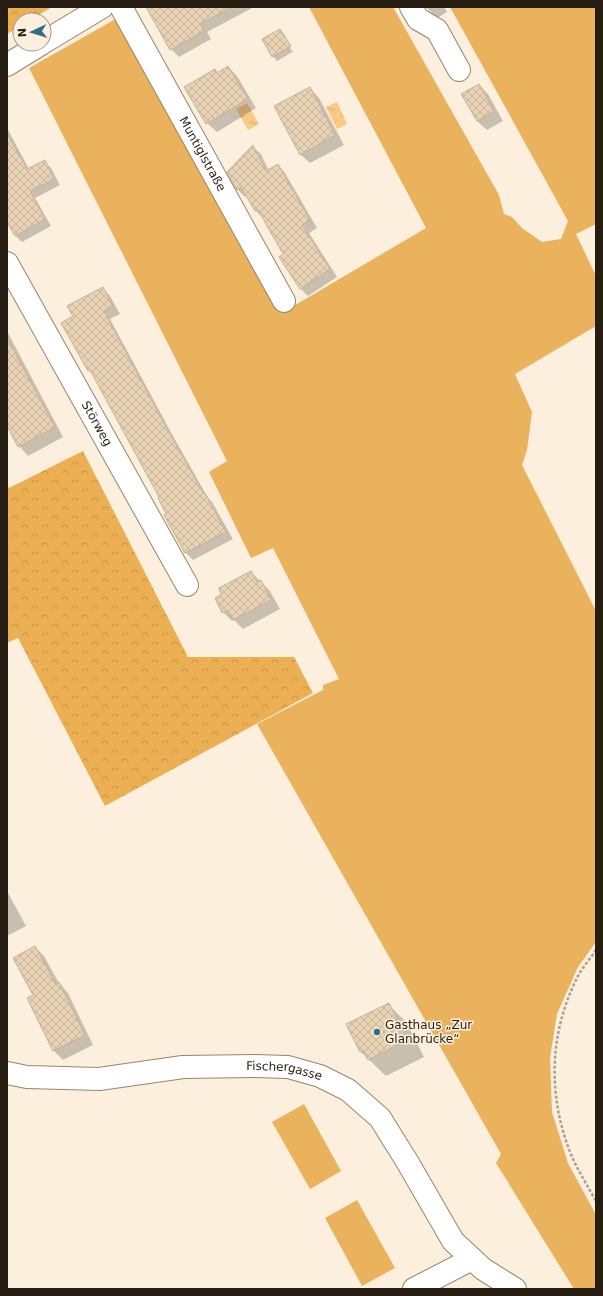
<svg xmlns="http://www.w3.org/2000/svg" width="603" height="1296" font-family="'DejaVu Sans',sans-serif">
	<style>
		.grass { fill: #ebb25e }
		.forest { fill: url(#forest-crowns) }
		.water { fill: url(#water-ripples) }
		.shadow { fill: #0003 }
		.building { fill: url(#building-cross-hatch); stroke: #c7b295 }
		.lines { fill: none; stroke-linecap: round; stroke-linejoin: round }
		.minor-casing { stroke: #998569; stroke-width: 24 }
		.path { stroke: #aa9f8f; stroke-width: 2.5; stroke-dasharray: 3 2; stroke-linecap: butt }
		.minor { stroke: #fff; stroke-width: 22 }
		.poi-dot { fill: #356b86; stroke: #fcefdd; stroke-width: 1.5 }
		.labels { text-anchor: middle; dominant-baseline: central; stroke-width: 3; stroke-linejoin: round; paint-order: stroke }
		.street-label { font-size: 12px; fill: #251d12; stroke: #fcefdd }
		.poi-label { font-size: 12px; fill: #251d12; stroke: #fcefdd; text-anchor: start }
	</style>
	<defs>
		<pattern id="forest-crowns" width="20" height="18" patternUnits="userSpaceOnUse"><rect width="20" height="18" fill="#ecaf53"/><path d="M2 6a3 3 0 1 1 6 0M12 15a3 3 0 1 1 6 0" fill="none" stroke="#ca9647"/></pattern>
		<pattern id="water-ripples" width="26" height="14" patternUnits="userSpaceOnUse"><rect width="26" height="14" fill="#fac984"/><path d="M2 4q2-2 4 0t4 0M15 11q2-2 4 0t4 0" fill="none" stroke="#d6ac71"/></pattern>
		<pattern id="building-cross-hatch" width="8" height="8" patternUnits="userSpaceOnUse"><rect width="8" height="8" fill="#e8d2b4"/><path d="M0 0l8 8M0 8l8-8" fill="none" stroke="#c7b49a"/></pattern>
	</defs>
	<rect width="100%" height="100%" fill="#fcefdd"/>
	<!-- grass -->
	<g class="grass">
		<polygon points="309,7 393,7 499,195 504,214 512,217 522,228 542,242 561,239 568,221 450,7 596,7 596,224 576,234 596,276 596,326 515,374 532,412 527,450 522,465 596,611 596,942 578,967 557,1014 550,1058 552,1112 568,1163 596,1215 596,1289 574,1289 496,1163 501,1154 257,724 323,690 323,685 339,679 273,548 251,558 209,472 227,461 29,68 121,16 285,311 426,228"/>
		<polygon points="304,1104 341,1171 310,1189 272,1122"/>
		<polygon points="357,1200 395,1268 362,1286 325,1218"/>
	</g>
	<!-- forest -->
	<g class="forest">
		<polygon points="7,7 52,7 30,20 20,20 20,26 7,34"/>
		<polygon points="83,451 188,657 294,657 313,693 105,806 18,638 7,643 7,485 9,488"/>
	</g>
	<!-- water -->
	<g class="water">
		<polygon points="337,102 347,124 337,129 326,107"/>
		<polygon points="247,103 259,124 248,130 236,109"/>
	</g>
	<!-- shadow -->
	<g class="shadow">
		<polygon points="156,7 254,7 207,32 211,39 179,57 171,49"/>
		<polygon points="426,7 444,7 447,12 437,18"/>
		<polygon points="280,30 284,34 282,34 292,51 294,51 277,61 273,56"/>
		<polygon points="228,67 237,76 256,108 217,132 207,123 215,70 218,73"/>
		<polygon points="479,85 488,94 503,121 487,130 477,121"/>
		<polygon points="310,88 319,98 344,145 310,163 300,154"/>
		<polygon points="7,128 29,169 44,161 51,168 60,185 35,198 51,226 22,242 15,235 7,220"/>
		<polygon points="253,147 261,154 269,171 278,165 285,173 317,228 309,233 337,277 308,296 300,288 285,255 263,218 256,211 247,195 245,197 237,189"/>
		<polygon points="103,288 110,296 120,314 110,319 173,436 208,498 212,502 233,539 193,560 186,553 166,516 168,514 161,498 94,375 89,370 74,316"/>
		<polygon points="7,331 63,437 28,456 19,446 7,424"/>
		<polygon points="251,572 270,591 280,609 243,629 234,620 232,621 223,612 223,595"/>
		<polygon points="7,891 26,926 7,936"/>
		<polygon points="35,947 44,956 59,983 68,993 93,1045 63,1060 53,1050 34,996"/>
		<polygon points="388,1004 406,1022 424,1057 386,1076 361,1052 348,1025"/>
	</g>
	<!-- building -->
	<g class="building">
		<polygon points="146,7 232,7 200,24 204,31 170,50"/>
		<polygon points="280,29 291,46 272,57 262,39"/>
		<polygon points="228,66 248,99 206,124 184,87 215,69 217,73"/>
		<polygon points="479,84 494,111 477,121 461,94"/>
		<polygon points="310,87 335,135 300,155 274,106"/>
		<polygon points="7,133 27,169 45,160 54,179 30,191 45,219 15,236 7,222"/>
		<polygon points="253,145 266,171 278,164 310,220 302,225 330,269 300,289 279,257 283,254 258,210 255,211 241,187 237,190 227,172"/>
		<polygon points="103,287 113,306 104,311 166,427 204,494 205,493 226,532 185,553 164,515 166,514 158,498 159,497 90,370 88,371 61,323 73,316 67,306"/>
		<polygon points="7,338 55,427 18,447 7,426"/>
		<polygon points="251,571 257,582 261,580 271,600 233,620 228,610 222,613 215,598 221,595 219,588"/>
		<polygon points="35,946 56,984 59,982 85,1035 53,1051 27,998 33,995 13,958"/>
		<polygon points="389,1003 407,1040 368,1060 363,1051 360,1052 346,1024"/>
	</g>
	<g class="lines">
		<!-- minor casing -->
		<g class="minor-casing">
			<g id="minor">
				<path id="s1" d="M121 7 284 301"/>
				<polyline points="411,7 418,19 437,30 459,70"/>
				<polyline points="44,42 102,7"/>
				<polyline points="7,65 41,44"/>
				<path id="s2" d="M7 263 187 585"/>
				<path id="s3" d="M7 1073 27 1077 99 1079 183 1067 254 1066 288 1067 320 1076 348 1090 380 1118 408 1163 453 1241 483 1269 515 1289"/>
				<polyline points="414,1289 472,1259"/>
			</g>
		</g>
		<!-- path -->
		<path class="path" d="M596 950C590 959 582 968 577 978 549 1034 548 1095 570 1152 577 1169 587 1185 596 1201"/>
		<!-- minor -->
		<use href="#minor" class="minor"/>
	</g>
	<!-- markers -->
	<circle class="poi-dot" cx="377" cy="1032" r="4"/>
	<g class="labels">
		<!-- street labels -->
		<g class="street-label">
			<text stroke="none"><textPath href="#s1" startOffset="168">Muntiglstraße</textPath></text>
			<text stroke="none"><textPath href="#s2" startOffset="184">Störweg</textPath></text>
			<text stroke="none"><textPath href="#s3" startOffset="279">Fischergasse</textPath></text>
		</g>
		<!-- poi labels -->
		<g class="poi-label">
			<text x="385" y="1025">Gasthaus „Zur<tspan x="385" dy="14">Glanbrücke“</tspan></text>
		</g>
	</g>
	<!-- border -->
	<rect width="603" height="1296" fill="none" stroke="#251d12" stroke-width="16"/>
	<!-- north arrow -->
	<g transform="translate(32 32) rotate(266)"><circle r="19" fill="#fcefdd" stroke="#a69b8c"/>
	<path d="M0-3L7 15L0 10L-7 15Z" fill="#356b86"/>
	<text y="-6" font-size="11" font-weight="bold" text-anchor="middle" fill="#251d12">N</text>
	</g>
</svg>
